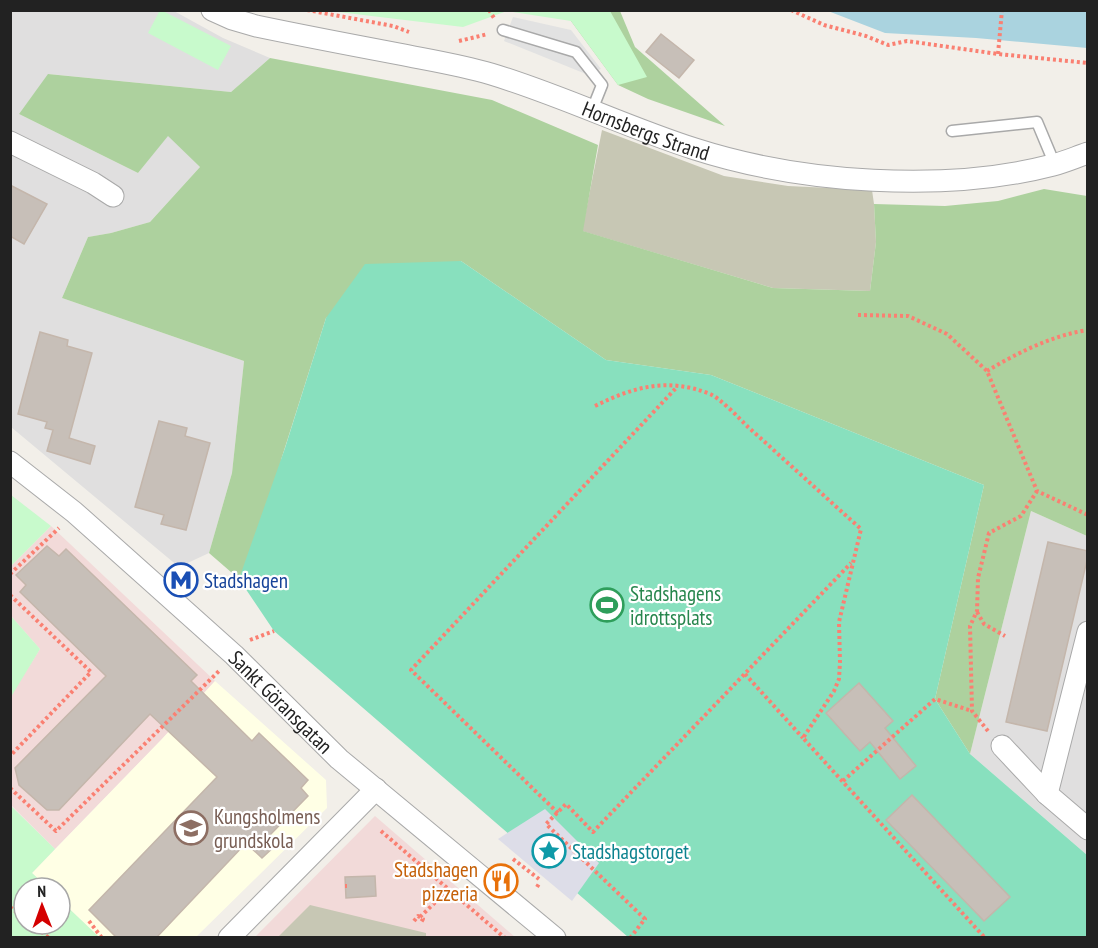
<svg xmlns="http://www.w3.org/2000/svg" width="1098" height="948" font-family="'PT Sans Narrow',sans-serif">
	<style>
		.residential { fill: #e0dfdf }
		.commercial { fill: #f2dad9 }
		.education { fill: #ffffe5 }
		.construction { fill: #c7c7b4 }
		.forest { fill: #add19e }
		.park { fill: #c8facc }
		.pitch { fill: #88e0be }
		.parking { fill: #e2e2e2 }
		.plaza { fill: #dddde8 }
		.water { fill: #aad3df }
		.building { fill: #c7bfb8; stroke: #c4b6ab; stroke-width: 1.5 }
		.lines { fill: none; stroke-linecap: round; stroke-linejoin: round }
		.service-casing { stroke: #a9a9a9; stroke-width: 13 }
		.minor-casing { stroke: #a9a9a9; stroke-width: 23 }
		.path { stroke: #fa8072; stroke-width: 4; stroke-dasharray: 3 3; stroke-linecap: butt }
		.service { stroke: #fff; stroke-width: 10 }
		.minor { stroke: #fff; stroke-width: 21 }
		.labels { text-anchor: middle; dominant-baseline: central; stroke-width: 4.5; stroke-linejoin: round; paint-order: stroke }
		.street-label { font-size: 21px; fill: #222; stroke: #fff }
		.transit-label { font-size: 21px; fill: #164399; stroke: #fff; text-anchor: start }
		.leisure-label { font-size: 21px; fill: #27864d; stroke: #fff; text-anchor: start }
		.education-label { font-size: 21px; fill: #785e54; stroke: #fff; text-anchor: start }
		.culture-label { font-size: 21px; fill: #0d838f; stroke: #fff; text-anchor: start }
		.food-label { font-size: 21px; fill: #c56008; stroke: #fff; text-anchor: end }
	</style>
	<rect width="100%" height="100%" fill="#f2efe9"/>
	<!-- residential -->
	<g class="residential">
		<polygon points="10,11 174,11 223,38 270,58 231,92 49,74 19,114 138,173 168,135 200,167 150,222 111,233 88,237 62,298 244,361 232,473 209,553 179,567 11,427"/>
		<polygon points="1031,511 1087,536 1087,855 970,754"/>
	</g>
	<!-- commercial -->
	<g class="commercial">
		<polygon points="51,526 215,681 162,739 55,849 11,805 10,697 40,649 11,616 11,566"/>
		<polygon points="375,816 515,937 254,938"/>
	</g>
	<!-- education -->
	<polygon class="education" points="215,681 326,780 327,808 196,937 99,937 60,900 60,888 48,888 32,873 162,739"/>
	<!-- construction -->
	<g class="construction">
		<polygon points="602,130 724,176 788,186 872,190 874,204 876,242 870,291 773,288 582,231"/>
		<polygon points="310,905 426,933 426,937 278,937"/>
	</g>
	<!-- forest -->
	<g class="forest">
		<polygon points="565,11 620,11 635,47 725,126 648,99 618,85 571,21"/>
		<polygon points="270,58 492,100 598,145 583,231 773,288 870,291 876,242 874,204 945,206 998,201 1044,189 1087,196 1087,536 1031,511 970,754 935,699 984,485 711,375 606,360 461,261 326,318 281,460 272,583 239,579 209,553 232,473 244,361 62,298 88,237 111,233 150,222 200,167 168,136 138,173 19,114 48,74 231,92"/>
	</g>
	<!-- park -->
	<g class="park">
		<polygon points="160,10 163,11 231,46 218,70 148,33"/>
		<polygon points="330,11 610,11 647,77 618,85 571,21 507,11 463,27"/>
		<polygon points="11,495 51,526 11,566 10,566"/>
		<polygon points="11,616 40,649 11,697 10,697"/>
		<polygon points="10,805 55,849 32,873 48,888 24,888 24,924 60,924 60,900 99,937 11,937"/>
	</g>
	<!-- pitch -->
	<polygon class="pitch" points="461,261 606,360 711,375 984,485 935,699 970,754 1087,855 1087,937 628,937 274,631 239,579 285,448 326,318 365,264"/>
	<!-- parking -->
	<polygon class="parking" points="513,17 571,30 601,69 586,74 504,41"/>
	<!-- plaza -->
	<polygon class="plaza" points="545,809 599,863 572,901 498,839"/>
	<!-- water -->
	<polygon class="water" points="828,11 1087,11 1087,48 976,38 885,33"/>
	<!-- building -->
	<g class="building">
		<polygon points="661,34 694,60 679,78 646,52"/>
		<polygon points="10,185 47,204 24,244 10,236"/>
		<polygon points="40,332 68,340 67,346 92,353 69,438 95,446 90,464 47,451 53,430 45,428 47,422 18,414"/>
		<polygon points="159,421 187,428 185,436 210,443 186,530 161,524 164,515 135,507"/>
		<polygon points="1048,542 1088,551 1088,556 1047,731 1006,722"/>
		<polygon points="47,546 59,556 66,549 197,675 191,681 252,741 259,733 308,780 301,788 308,796 269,836 277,844 262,858 246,843 156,938 117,938 89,910 217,777 150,714 59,810 47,810 19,785 15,768 106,676 20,592 26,585 16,575"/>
		<polygon points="859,683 893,721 885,728 916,766 900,779 870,742 860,751 826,713"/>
		<polygon points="912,795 1010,897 984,921 886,820"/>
		<polygon points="375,876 376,896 346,898 345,877"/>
	</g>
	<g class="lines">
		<!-- service casing -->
		<g class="service-casing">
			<g id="service">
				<polyline points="503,30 576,52 602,85 592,110"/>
				<polyline points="952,131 1037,122 1055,165"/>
			</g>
		</g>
		<!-- minor casing -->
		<g class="minor-casing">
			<g id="minor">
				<path id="s1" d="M212 10 232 19 256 26C304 36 351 45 399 54 429 60 461 65 491 74 561 95 626 127 695 149 801 183 945 193 1053 165 1065 162 1076 157 1088 153"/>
				<polyline points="10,142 93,183 113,196"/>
				<path id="s2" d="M10 462 74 512 148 578 234 655 339 759 555 938"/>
				<polyline points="1088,632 1047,794 1088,829"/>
				<polyline points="1002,746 1047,794"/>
				<polyline points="229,938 376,789"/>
			</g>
		</g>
		<!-- path -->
		<g class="path">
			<polyline points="307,10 393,26 409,32"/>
			<polyline points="489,10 494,18"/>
			<polyline points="791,10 824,25 866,36 888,45 907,41 998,54 1088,63"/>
			<polyline points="459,41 488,34"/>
			<polyline points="998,54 1002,10"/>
			<polyline points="858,315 908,316 947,334 987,371 1037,491 1088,515"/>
			<path d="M987 371C1017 353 1053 335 1088 330"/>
			<path d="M595 406C633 387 668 377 710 394 720 398 739 418 748 427 786 461 823 495 861 529L839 622 840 662 839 679 834 691 803 738 985 938"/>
			<polyline points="10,574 59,528"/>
			<polyline points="10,595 91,672 10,756"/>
			<polyline points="977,612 984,624 1005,636"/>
			<polyline points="250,640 274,631"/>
			<polyline points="745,674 803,738"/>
			<polyline points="988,731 972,711 970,626 977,611 978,578 989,533 1021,516 1037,491"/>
			<polyline points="843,781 935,699 972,711"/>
			<polyline points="10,788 56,831 219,671"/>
			<polyline points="558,813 411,670 677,387"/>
			<polyline points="381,831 505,938"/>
			<polyline points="513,859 539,879"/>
			<polyline points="345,886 347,886"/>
			<polyline points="537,887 540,882"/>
			<polyline points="10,907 24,918"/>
			<polyline points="420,917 449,889"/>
			<polyline points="89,921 102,938"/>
			<polyline points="414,921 418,916 423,919 420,924"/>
			<polyline points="32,924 49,938"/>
			<polyline points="630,938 645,919 546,824 566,804 593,832 851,563"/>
		</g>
		<!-- service -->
		<use href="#service" class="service"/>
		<!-- minor -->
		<use href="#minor" class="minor"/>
	</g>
	<!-- icons -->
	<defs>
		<g id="metro-ring" transform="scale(1.725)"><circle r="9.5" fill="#fff" stroke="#1a4fb4" stroke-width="1.5"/><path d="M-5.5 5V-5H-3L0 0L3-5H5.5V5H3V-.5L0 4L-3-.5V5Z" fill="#1a4fb4"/></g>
		<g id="stadium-ring" transform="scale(1.725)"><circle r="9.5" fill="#fff" stroke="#2e9e5b" stroke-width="1.5"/><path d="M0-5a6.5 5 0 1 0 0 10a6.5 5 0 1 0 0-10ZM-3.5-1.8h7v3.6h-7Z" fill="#2e9e5b"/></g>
		<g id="school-ring" transform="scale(1.725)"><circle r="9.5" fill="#fff" stroke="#8d6e63" stroke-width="1.5"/><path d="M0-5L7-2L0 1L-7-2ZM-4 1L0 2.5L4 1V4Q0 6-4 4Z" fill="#8d6e63"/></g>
		<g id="sight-ring" transform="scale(1.725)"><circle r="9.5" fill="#fff" stroke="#0f9aa8" stroke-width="1.5"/><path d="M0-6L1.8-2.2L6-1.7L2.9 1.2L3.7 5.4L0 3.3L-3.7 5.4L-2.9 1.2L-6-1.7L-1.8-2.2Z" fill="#0f9aa8"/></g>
		<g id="restaurant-ring" transform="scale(1.725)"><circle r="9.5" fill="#fff" stroke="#e8710a" stroke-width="1.5"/><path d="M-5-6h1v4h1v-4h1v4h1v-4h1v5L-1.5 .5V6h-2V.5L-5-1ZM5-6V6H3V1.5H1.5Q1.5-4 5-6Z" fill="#e8710a"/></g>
	</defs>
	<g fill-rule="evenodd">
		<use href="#metro-ring" x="181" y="580"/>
		<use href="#stadium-ring" x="607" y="605"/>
		<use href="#school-ring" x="191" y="828"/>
		<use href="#sight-ring" x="549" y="851"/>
		<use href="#restaurant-ring" x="501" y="881"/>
	</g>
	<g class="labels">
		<!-- street labels -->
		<g class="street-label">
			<text stroke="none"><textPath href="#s1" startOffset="452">Hornsbergs Strand</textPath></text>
			<text stroke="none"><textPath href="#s2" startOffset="362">Sankt Göransgatan</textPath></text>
		</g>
		<!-- transit labels -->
		<g class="transit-label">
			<text x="204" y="580">Stadshagen</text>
		</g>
		<!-- leisure labels -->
		<g class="leisure-label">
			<text x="630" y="593">Stadshagens<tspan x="630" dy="24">idrottsplats</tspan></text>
		</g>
		<!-- education labels -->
		<g class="education-label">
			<text x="214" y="816">Kungsholmens<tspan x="214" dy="24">grundskola</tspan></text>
		</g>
		<!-- culture labels -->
		<g class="culture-label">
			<text x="572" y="851">Stadshagstorget</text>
		</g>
		<!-- food labels -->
		<g class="food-label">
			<text x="478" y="869">Stadshagen<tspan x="478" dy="24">pizzeria</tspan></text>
		</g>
	</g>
	<!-- border -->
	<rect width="1098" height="948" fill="none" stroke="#222222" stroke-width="24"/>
	<!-- north arrow -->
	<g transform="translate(42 906) rotate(359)"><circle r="28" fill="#ffffff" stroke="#a7a7a7" stroke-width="1.5"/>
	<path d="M0-4.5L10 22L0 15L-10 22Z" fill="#d40000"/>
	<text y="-9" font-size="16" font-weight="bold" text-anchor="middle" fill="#222222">N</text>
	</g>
</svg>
